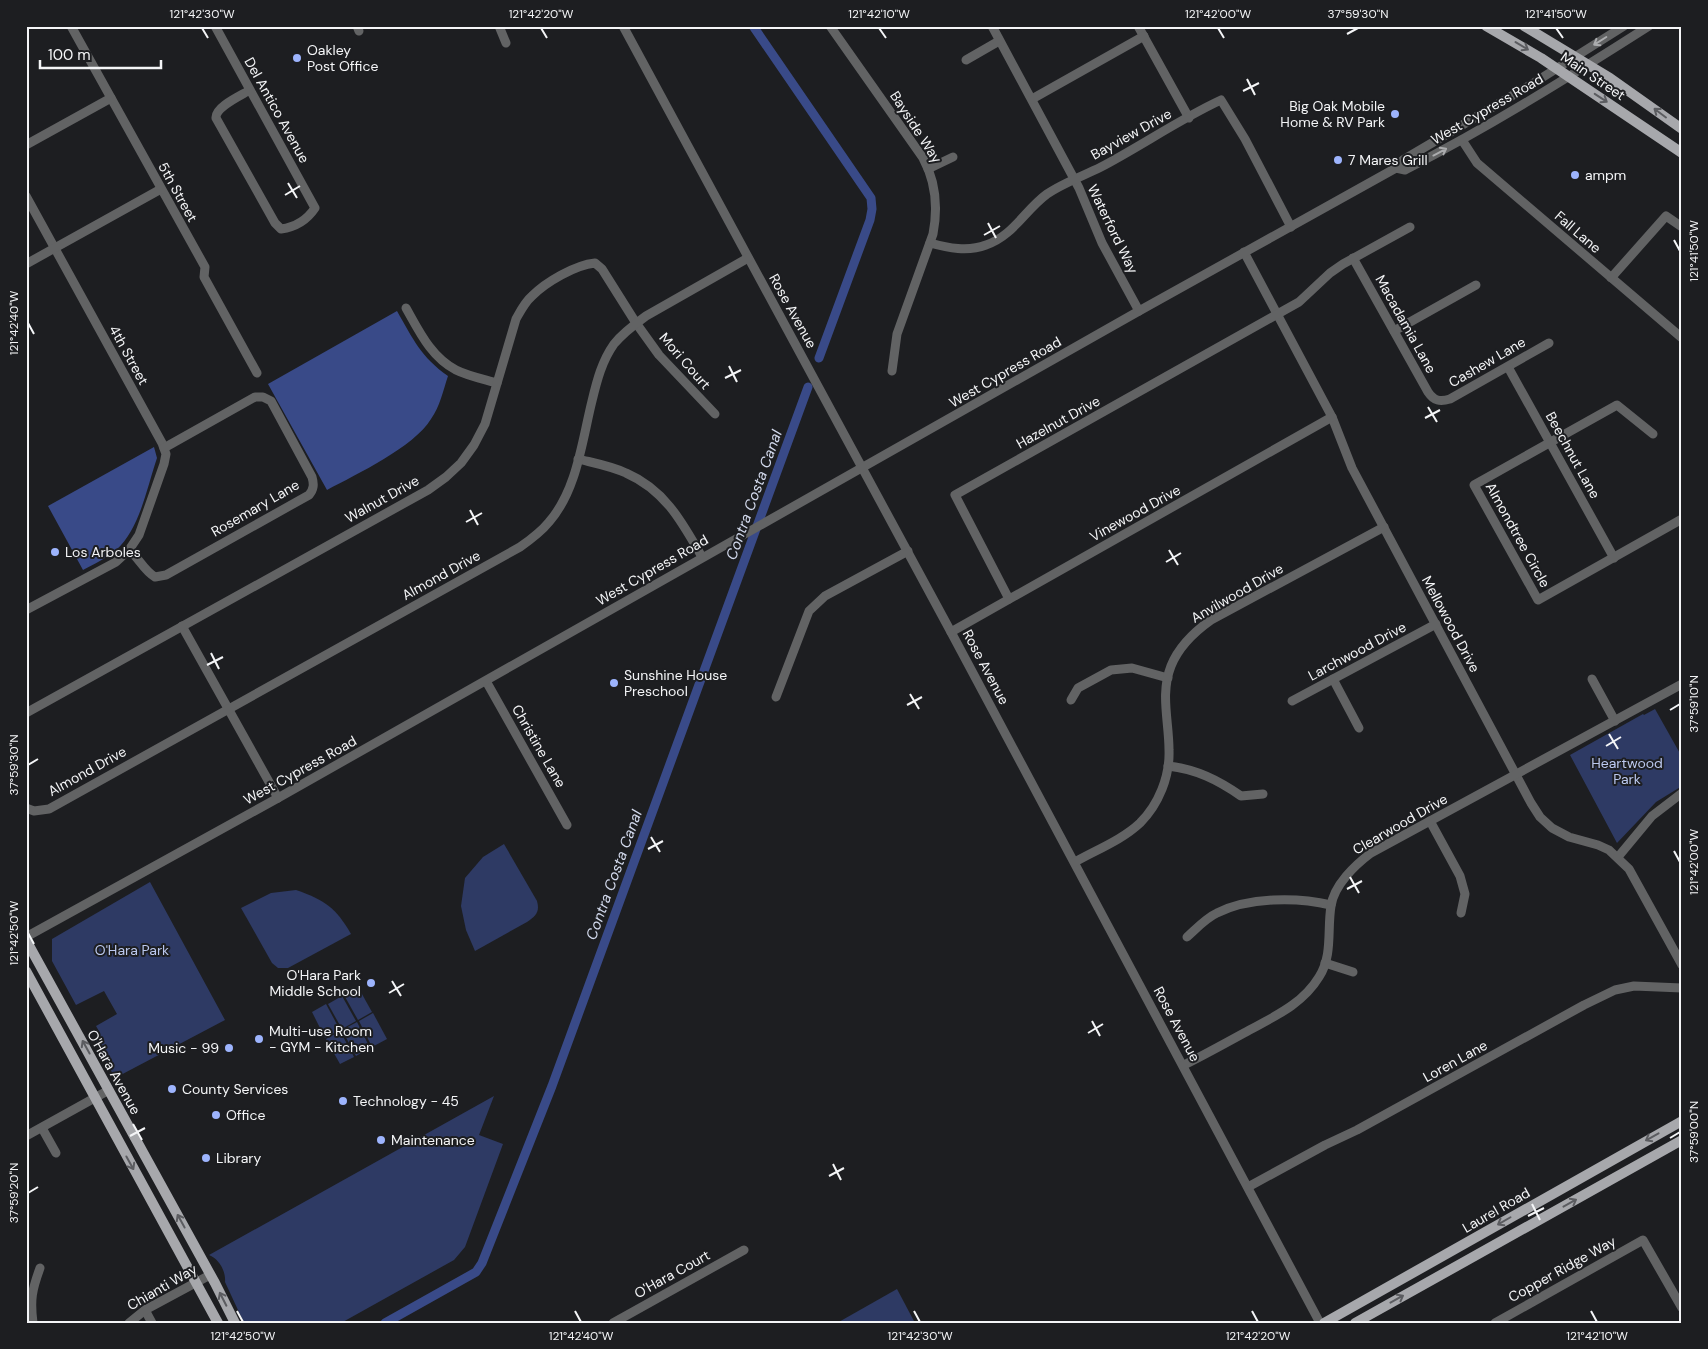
<svg xmlns="http://www.w3.org/2000/svg" width="1708" height="1349" font-family="'DM Sans',sans-serif">
	<style>
		.green { fill: #2e3a64 }
		.water { fill: #394a88 }
		.lines { fill: none; stroke-linecap: round; stroke-linejoin: round }
		.canal { stroke: #394a88; stroke-width: 9 }
		.minor { stroke: #626364; stroke-width: 9 }
		.major { stroke: #a7a8ac; stroke-width: 10 }
		.oneway { stroke: #abacae }
		.oneway2 { stroke: #5b5c60 }
		.ticks { fill: none; stroke: #f4f5f7; stroke-width: 2 }
		.poi-dot { fill: #9db4fd; stroke: #1d1e21; stroke-width: 2 }
		.labels { text-anchor: middle; dominant-baseline: central; stroke-width: 4; stroke-linejoin: round; paint-order: stroke }
		.poi-label { font-size: 14px; fill: #f4f5f7; stroke: #1d1e21; text-anchor: start }
		.street-label { font-size: 14px; fill: #f4f5f7; stroke: #1d1e21 }
		.park-label { font-size: 14px; fill: #bbc8ee; stroke: #1d1e21 }
		.water-label { font-size: 15px; font-style: italic; fill: #d3daed; stroke: #1d1e21 }
		.neatline { fill: none; stroke: #f4f5f7; stroke-width: 2 }
		.ticks-label { font-size: 12px; text-anchor: middle; fill: #f4f5f7 }
	</style>
	<rect width="100%" height="100%" fill="#1d1e21"/>
	<!-- green -->
	<g class="green">
		<polygon points="1655,709 1682,757 1682,786 1656,802 1617,843 1570,755 1643,714 1644,715"/>
		<path d="M504 844 537 901C540 912 536 916 527 922L475 951 466 930 461 906 465 878 483 857Z"/>
		<polygon points="150,882 225,1020 115,1078 95,1041 97,1035 100,1033 96,1026 117,1014 104,991 76,1005 52,961 52,939"/>
		<path d="M296 890C325 900 336 908 351 934L288 968H278L272 963 241 908 271 893Z"/>
		<polygon points="358,987 372,1012 358,1020 344,995"/>
		<polygon points="342,996 356,1021 342,1029 328,1004"/>
		<polygon points="326,1004 340,1030 325,1038 312,1012"/>
		<polygon points="373,1013 387,1039 372,1047 359,1021"/>
		<polygon points="357,1022 370,1048 356,1056 342,1030"/>
		<polygon points="340,1031 354,1057 340,1064 326,1039"/>
		<path d="M494 1096 479 1135 503 1144 465 1247 454 1260 341 1323H244L225 1282C226 1271 219 1259 209 1255Z"/>
		<polygon points="897,1289 915,1323 837,1323"/>
	</g>
	<!-- water -->
	<g class="water">
		<path d="M397 311C413 339 421 357 448 376 443 391 440 406 431 419 414 447 357 474 327 490L268 384Z"/>
		<path d="M154 447 157 458C147 487 140 529 116 550 107 558 94 564 83 570L48 506Z"/>
	</g>
	<g class="lines">
		<!-- canal -->
		<g class="canal">
			<polyline points="753,26 871,198 872,209 870,220 819,358"/>
			<polyline points="385,1323 476,1272 482,1263 552,1086 808,387"/>
		</g>
		<!-- minor -->
		<g class="minor">
			<polyline points="71,26 205,267 204,277 257,373"/>
			<path d="M215 26 315 208C307 220 296 227 281 229L275 223 216 118C215 107 240 96 250 90"/>
			<polyline points="357,26 359,31"/>
			<polyline points="499,26 506,43"/>
			<polyline points="623,26 951,632 1320,1323"/>
			<path d="M830 26 923 158C936 182 938 208 933 234L897 334 892 371"/>
			<polyline points="992,26 1079,188 1102,243 1139,311"/>
			<polyline points="1138,26 1189,118"/>
			<polyline points="966,60 999,41"/>
			<polyline points="1032,99 1144,36"/>
			<polyline points="1462,140 1477,163 1682,338"/>
			<polyline points="26,145 111,98"/>
			<path d="M1396 168 1405 170C1489 127 1569 77 1649 26"/>
			<polyline points="928,169 953,157"/>
			<polyline points="26,196 162,443 166,454 164,464 139,535 129,550 116,562 26,610"/>
			<path d="M930 243C948 248 968 252 986 245 1013 236 1025 210 1047 194 1063 183 1083 176 1101 167 1141 146 1180 119 1221 100L1245 139 1291 227"/>
			<polyline points="1244,252 1332,417 1352,468 1531,803 1540,817 1552,828 1569,837 1598,845 1609,850 1629,869 1682,965"/>
			<path d="M1353 258 1428 392C1434 401 1440 402 1450 399L1549 343"/>
			<polyline points="26,264 161,189"/>
			<polyline points="1611,278 1666,216 1682,227"/>
			<path d="M406 308C419 331 431 357 456 370 468 376 483 379 497 383"/>
			<polyline points="1394,331 1476,285"/>
			<polyline points="1508,367 1614,558"/>
			<polyline points="1653,434 1617,405 1474,485 1538,600 1682,519"/>
			<path d="M578 459C594 463 611 466 626 473 665 490 682 522 702 557"/>
			<path d="M129 550C139 558 144 571 155 577L166 575 309 495C314 489 314 484 312 477L271 401 263 397H255L164 448"/>
			<polyline points="1009,599 955,495 1299,302 1330,273 1343,264 1410,227"/>
			<polyline points="182,626 278,798"/>
			<polyline points="951,632 1332,417"/>
			<polyline points="1333,679 1359,728"/>
			<polyline points="1592,679 1615,721"/>
			<polyline points="486,681 567,825"/>
			<polyline points="776,697 809,611 825,596 908,551"/>
			<polyline points="1071,700 1078,688 1111,670 1132,668 1168,678"/>
			<polyline points="1292,701 1436,624"/>
			<path d="M26 713 428 490 446 477 461 463 474 445 485 424 516 319C521 310 525 302 532 296 546 282 575 265 595 263L602 269 636 323 659 355 715 414"/>
			<path d="M1168 766C1196 769 1218 780 1241 796L1263 794"/>
			<path d="M26 808 34 811 49 809 520 547C530 540 541 532 549 522 577 490 582 441 592 401 597 380 602 361 614 344 623 333 635 324 646 316L748 258"/>
			<polyline points="1430,821 1460,876 1465,894 1461,913"/>
			<polyline points="1618,857 1652,816 1682,793"/>
			<path d="M1075 862C1096 850 1122 840 1140 823 1159 804 1170 776 1169 750 1169 721 1160 694 1171 666 1179 646 1194 632 1211 620L1384 527"/>
			<polyline points="26,937 278,798 1139,311 1396,168 1403,160 1532,84 1624,26"/>
			<path d="M1187 937C1197 928 1206 918 1217 913 1249 897 1297 897 1331 905"/>
			<polyline points="1325,963 1353,972"/>
			<path d="M1184 1065C1204 1055 1224 1044 1244 1033 1273 1017 1302 1005 1319 977 1333 955 1327 930 1331 906 1334 885 1355 865 1371 853L1682 684"/>
			<polyline points="42,1128 56,1153"/>
			<polyline points="26,1136 109,1090"/>
			<polyline points="1248,1187 1325,1145 1357,1130 1584,1005 1615,990 1634,986 1682,988"/>
			<polyline points="145,1310 152,1323"/>
			<path d="M33 1323C30 1299 32 1290 40 1268"/>
			<polyline points="129,1323 145,1310 210,1275"/>
			<polyline points="613,1323 744,1250"/>
			<polyline points="1495,1323 1643,1240 1682,1308"/>
		</g>
		<!-- major -->
		<g class="major">
			<polyline points="1486,26 1541,58 1682,153"/>
			<polyline points="1524,26 1610,78 1682,129"/>
			<polyline points="26,940 215,1283 235,1323"/>
			<polyline points="26,971 218,1323"/>
			<polyline points="1324,1323 1682,1121"/>
			<polyline points="1355,1323 1682,1140"/>
		</g>
	</g>
	<!-- one-way arrows -->
	<defs><path id="oneway-shaft" d="M-6 0H5M1.5-3L5.5 0L1.5 3" fill="none" stroke-width="1.6" stroke-linecap="round" stroke-linejoin="round" transform="scale(1.25)"/></defs>
	<g class="oneway">
		<use href="#oneway-shaft" transform="translate(1600 41) rotate(148)"/>
		<use href="#oneway-shaft" transform="translate(1440 152) rotate(-28)"/>
	</g>
	<g class="oneway2">
		<use href="#oneway-shaft" transform="translate(1522 46) rotate(31)"/>
		<use href="#oneway-shaft" transform="translate(1601 98) rotate(33)"/>
		<use href="#oneway-shaft" transform="translate(1660 113) rotate(-143)"/>
		<use href="#oneway-shaft" transform="translate(86 1047) rotate(-119)"/>
		<use href="#oneway-shaft" transform="translate(1652 1137) rotate(151)"/>
		<use href="#oneway-shaft" transform="translate(130 1163) rotate(61)"/>
		<use href="#oneway-shaft" transform="translate(1570 1203) rotate(-29)"/>
		<use href="#oneway-shaft" transform="translate(181 1221) rotate(-119)"/>
		<use href="#oneway-shaft" transform="translate(1504 1221) rotate(150)"/>
		<use href="#oneway-shaft" transform="translate(223 1299) rotate(-117)"/>
		<use href="#oneway-shaft" transform="translate(1397 1299) rotate(-29)"/>
	</g>
	<!-- ticks -->
	<path class="ticks" d="M202 28 208 38M541 28 547 38M879 28 886 38M1218 28 1224 38M1556 28 1563 38M1347 34 1358 28M1247 79 1255 95M1243 91 1259 83M288 183 297 198M285 195 300 186M988 223 996 238M984 235 1000 226M1674 240 1680 251M28 323 34 334M729 366 737 382M725 378 741 370M1428 407 1437 422M1425 418 1440 410M470 510 478 525M466 522 482 513M1169 550 1178 565M1166 562 1181 553M211 653 219 669M207 665 223 657M910 694 919 709M907 705 922 697M1670 710 1680 704M1609 734 1618 749M1606 746 1621 737M28 765 38 759M651 837 660 852M648 849 663 841M1674 851 1680 862M1350 877 1359 893M1347 889 1362 881M28 933 34 944M392 981 401 996M389 993 404 984M1092 1021 1100 1036M1088 1033 1103 1024M133 1124 142 1140M130 1136 145 1128M1670 1138 1680 1132M833 1164 841 1180M829 1176 844 1168M28 1193 38 1187M1532 1204 1540 1220M1528 1216 1544 1208M237 1311 243 1322M575 1311 581 1322M914 1311 920 1322M1252 1311 1258 1322M1591 1311 1597 1322"/>
	<!-- markers -->
	<g class="poi-dot">
		<circle cx="297" cy="58" r="5"/>
		<circle cx="1395" cy="114" r="5"/>
		<circle cx="1338" cy="160" r="5"/>
		<circle cx="1575" cy="175" r="5"/>
		<circle cx="55" cy="552" r="5"/>
		<circle cx="614" cy="683" r="5"/>
		<circle cx="371" cy="983" r="5"/>
		<circle cx="259" cy="1039" r="5"/>
		<circle cx="229" cy="1048" r="5"/>
		<circle cx="172" cy="1089" r="5"/>
		<circle cx="343" cy="1101" r="5"/>
		<circle cx="216" cy="1115" r="5"/>
		<circle cx="381" cy="1140" r="5"/>
		<circle cx="206" cy="1158" r="5"/>
	</g>
	<g class="labels">
		<!-- poi labels -->
		<g class="poi-label">
			<text x="307" y="50">Oakley<tspan x="307" dy="16">Post Office</tspan></text>
			<text x="1385" y="106" text-anchor="end">Big Oak Mobile<tspan x="1385" dy="16">Home &amp; RV Park</tspan></text>
			<text x="1348" y="160">7 Mares Grill</text>
			<text x="1585" y="175">ampm</text>
			<text x="65" y="552">Los Arboles</text>
			<text x="624" y="675">Sunshine House<tspan x="624" dy="16">Preschool</tspan></text>
			<text x="361" y="975" text-anchor="end">O'Hara Park<tspan x="361" dy="16">Middle School</tspan></text>
			<text x="269" y="1031">Multi-use Room<tspan x="269" dy="16">- GYM - Kitchen</tspan></text>
			<text x="219" y="1048" text-anchor="end">Music - 99</text>
			<text x="182" y="1089">County Services</text>
			<text x="353" y="1101">Technology - 45</text>
			<text x="226" y="1115">Office</text>
			<text x="391" y="1140">Maintenance</text>
			<text x="216" y="1158">Library</text>
		</g>
		<!-- street labels -->
		<g class="street-label">
			<text transform="translate(1593 76) rotate(34)">Main Street</text>
			<text transform="translate(1487 109) rotate(-30)">West Cypress Road</text>
			<text transform="translate(277 110) rotate(61)">Del Antico Avenue</text>
			<text transform="translate(916 127) rotate(57)">Bayside Way</text>
			<text transform="translate(1131 134) rotate(-29)">Bayview Drive</text>
			<text transform="translate(178 192) rotate(61)">5th Street</text>
			<text transform="translate(1113 229) rotate(64)">Waterford Way</text>
			<text transform="translate(1578 232) rotate(41)">Fall Lane</text>
			<text transform="translate(793 311) rotate(61)">Rose Avenue</text>
			<text transform="translate(1406 324) rotate(61)">Macadamia Lane</text>
			<text transform="translate(129 355) rotate(61)">4th Street</text>
			<text transform="translate(685 361) rotate(49)">Mori Court</text>
			<text transform="translate(1487 362) rotate(-30)">Cashew Lane</text>
			<text transform="translate(1005 372) rotate(-30)">West Cypress Road</text>
			<text transform="translate(1058 422) rotate(-29)">Hazelnut Drive</text>
			<text transform="translate(1573 455) rotate(61)">Beechnut Lane</text>
			<text transform="translate(382 499) rotate(-29)">Walnut Drive</text>
			<text transform="translate(255 508) rotate(-30)">Rosemary Lane</text>
			<text transform="translate(1135 513) rotate(-29)">Vinewood Drive</text>
			<text transform="translate(1518 535) rotate(61)">Almondtree Circle</text>
			<text transform="translate(652 570) rotate(-30)">West Cypress Road</text>
			<text transform="translate(441 575) rotate(-29)">Almond Drive</text>
			<text transform="translate(1237 593) rotate(-30)">Anvilwood Drive</text>
			<text transform="translate(1451 624) rotate(62)">Mellowood Drive</text>
			<text transform="translate(1357 651) rotate(-28)">Larchwood Drive</text>
			<text transform="translate(986 667) rotate(62)">Rose Avenue</text>
			<text transform="translate(539 746) rotate(60)">Christine Lane</text>
			<text transform="translate(300 770) rotate(-29)">West Cypress Road</text>
			<text transform="translate(87 771) rotate(-29)">Almond Drive</text>
			<text transform="translate(1400 824) rotate(-30)">Clearwood Drive</text>
			<text transform="translate(1177 1024) rotate(62)">Rose Avenue</text>
			<text transform="translate(1455 1061) rotate(-29)">Loren Lane</text>
			<text transform="translate(114 1072) rotate(61)">O'Hara Avenue</text>
			<text transform="translate(1496 1210) rotate(-30)">Laurel Road</text>
			<text transform="translate(1562 1269) rotate(-29)">Copper Ridge Way</text>
			<text transform="translate(672 1274) rotate(-29)">O'Hara Court</text>
			<text transform="translate(162 1287) rotate(-30)">Chianti Way</text>
		</g>
		<!-- park labels -->
		<g class="park-label">
			<text x="1627" y="763">Heartwood<tspan x="1627" dy="16">Park</tspan></text>
			<text x="132" y="950">O'Hara Park</text>
		</g>
		<!-- water labels -->
		<g class="water-label">
			<text transform="translate(754 495) rotate(-70)">Contra Costa Canal</text>
			<text transform="translate(614 875) rotate(-70)">Contra Costa Canal</text>
		</g>
	</g>
	<!-- border -->
	<rect width="1708" height="1349" fill="none" stroke="#1d1e21" stroke-width="55"/>
	<!-- scale -->
	<path d="M40 60v8h121v-8" fill="none" stroke="#f4f5f7" stroke-width="2.5"/>
	<text x="48" y="60" font-size="15" fill="#f4f5f7" stroke="#1d1e21" stroke-width="4" paint-order="stroke">100 m</text>
	<rect x="28" y="28" width="1652" height="1294" class="neatline"/>
	<g class="ticks-label">
		<text x="202" y="18">121°42'30"W</text>
		<text x="541" y="18">121°42'20"W</text>
		<text x="879" y="18">121°42'10"W</text>
		<text x="1218" y="18">121°42'00"W</text>
		<text x="1358" y="18">37°59'30"N</text>
		<text x="1556" y="18">121°41'50"W</text>
		<text transform="translate(1694 251) rotate(-90)" y="4">121°41'50"W</text>
		<text transform="translate(14 323) rotate(-90)" y="4">121°42'40"W</text>
		<text transform="translate(1694 704) rotate(-90)" y="4">37°59'10"N</text>
		<text transform="translate(14 765) rotate(-90)" y="4">37°59'30"N</text>
		<text transform="translate(1694 862) rotate(-90)" y="4">121°42'00"W</text>
		<text transform="translate(14 933) rotate(-90)" y="4">121°42'50"W</text>
		<text transform="translate(1694 1132) rotate(-90)" y="4">37°59'00"N</text>
		<text transform="translate(14 1193) rotate(-90)" y="4">37°59'20"N</text>
		<text x="243" y="1340">121°42'50"W</text>
		<text x="581" y="1340">121°42'40"W</text>
		<text x="920" y="1340">121°42'30"W</text>
		<text x="1258" y="1340">121°42'20"W</text>
		<text x="1597" y="1340">121°42'10"W</text>
	</g>
</svg>
